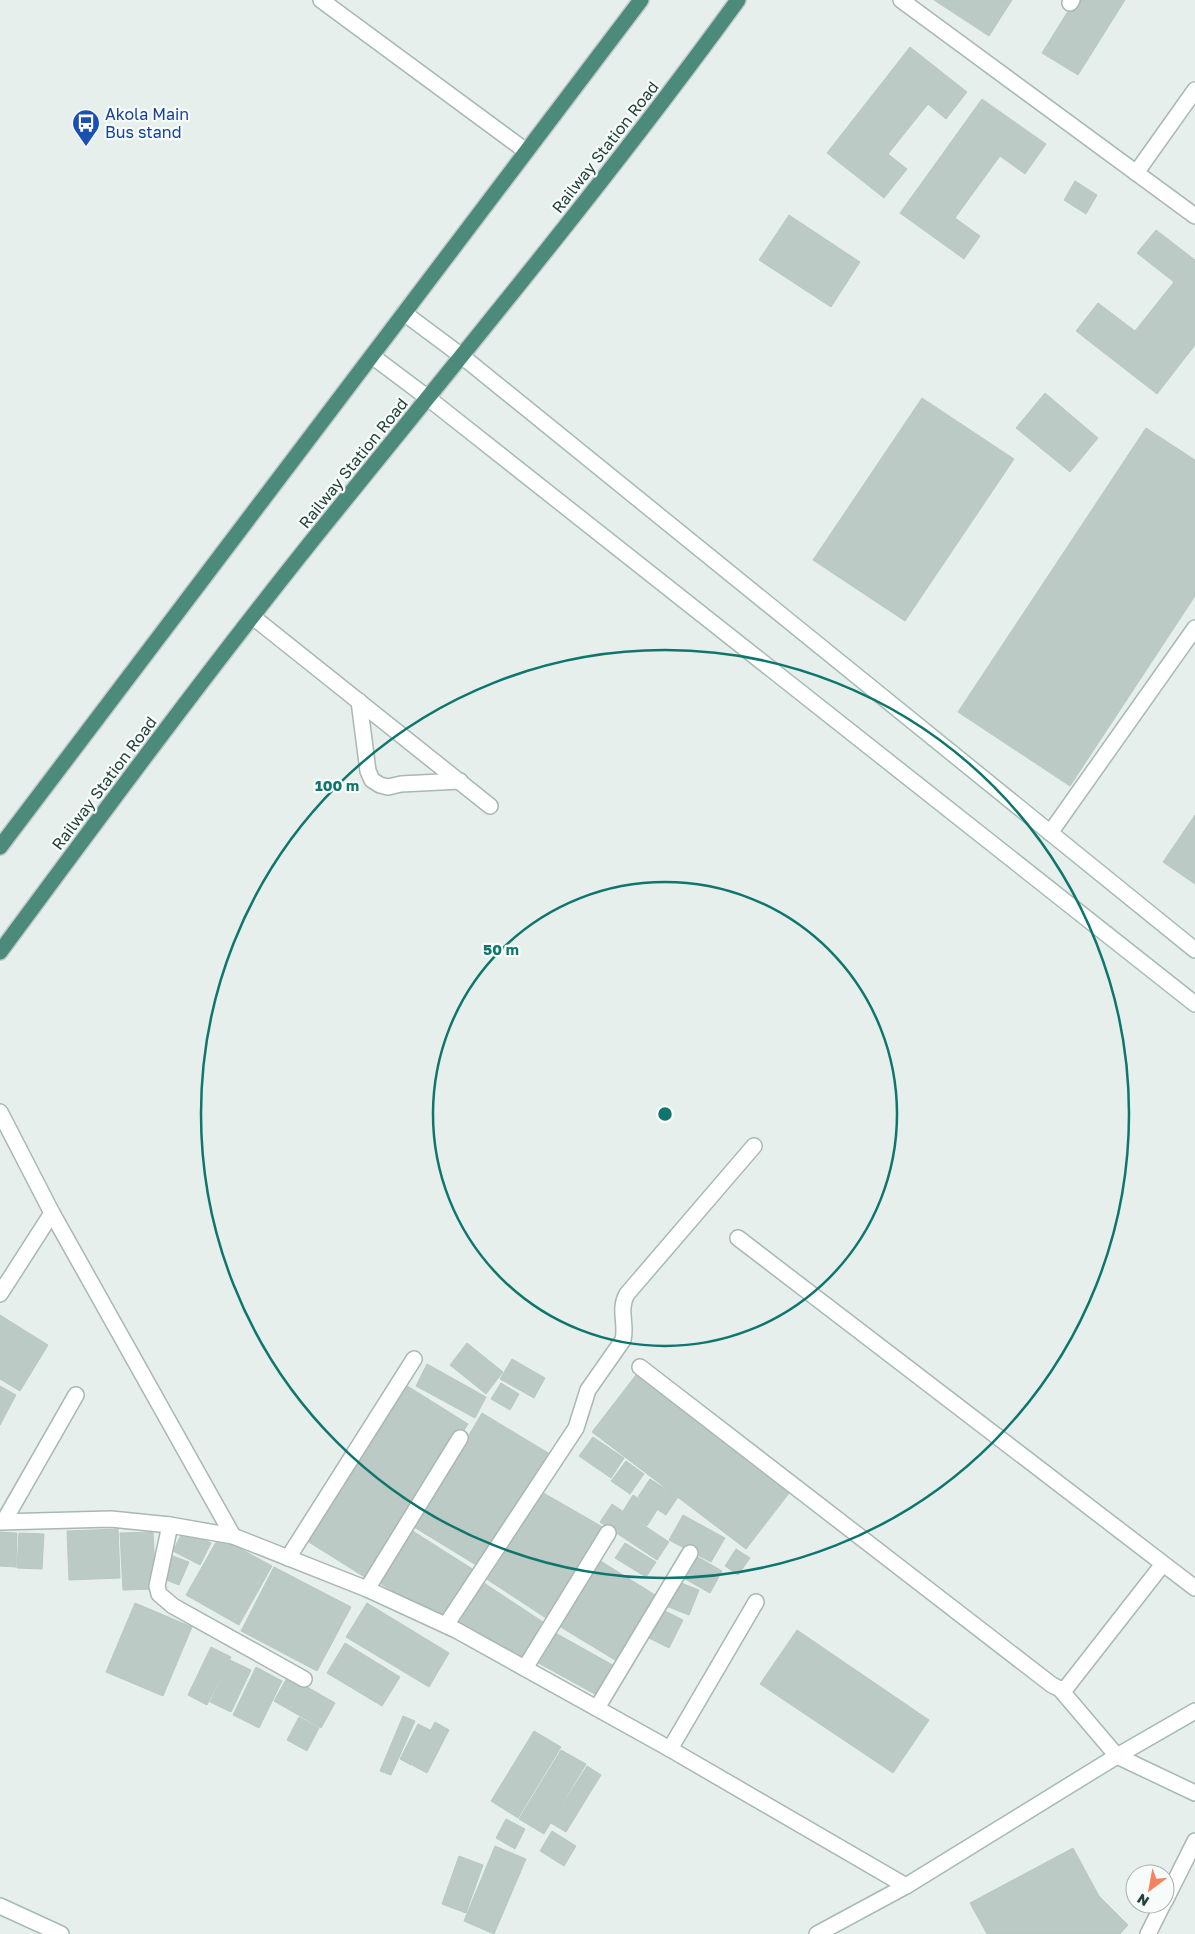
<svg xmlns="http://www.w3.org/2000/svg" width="1195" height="1934" font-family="'Golos Text',sans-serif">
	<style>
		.building { fill: #bbcac4; stroke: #b8c9c2 }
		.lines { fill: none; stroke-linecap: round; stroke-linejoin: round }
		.service-casing { stroke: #a8b8b2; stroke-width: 18 }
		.minor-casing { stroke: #a8b8b2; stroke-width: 18 }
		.secondary-casing { stroke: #a4bbb3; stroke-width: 18 }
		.trunk-casing { stroke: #c2cac8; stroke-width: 18 }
		.service { stroke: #fff; stroke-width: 15 }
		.minor { stroke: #fff; stroke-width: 15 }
		.secondary { stroke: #fff; stroke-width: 15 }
		.trunk { stroke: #4c8a7c; stroke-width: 15 }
		.ring { fill: none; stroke: #0f766e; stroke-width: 2.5 }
		.labels { text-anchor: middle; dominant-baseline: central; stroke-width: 4.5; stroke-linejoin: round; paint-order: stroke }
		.transit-label { font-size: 16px; fill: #164399; stroke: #f7fbf9; text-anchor: start }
		.street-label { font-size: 16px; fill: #24423a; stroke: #f7fbf9 }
		.centre { fill: #0f766e; stroke: #f7fbf9; stroke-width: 2.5 }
		.ring-label { font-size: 15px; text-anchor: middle; font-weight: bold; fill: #0f766e; stroke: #f7fbf9; stroke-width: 4.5; stroke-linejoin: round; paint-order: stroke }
	</style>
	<rect width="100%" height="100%" fill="#e6efeb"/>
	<!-- building -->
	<g class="building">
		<polygon points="934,0 1012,0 989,36"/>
		<polygon points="1075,0 1125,0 1078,75 1042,53"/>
		<polygon points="910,47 967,92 946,119 928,104 888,154 907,169 884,198 827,153"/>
		<polygon points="982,99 1046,144 1025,174 1000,156 955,218 980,236 964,259 900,213"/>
		<polygon points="1075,181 1097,195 1086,214 1064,200"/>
		<polygon points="789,215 860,262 831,307 759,260"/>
		<polygon points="1156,230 1195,260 1195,345 1157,394 1076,331 1098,303 1135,331 1174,282 1137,253"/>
		<polygon points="1045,393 1098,438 1070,472 1016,428"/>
		<polygon points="922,398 1014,459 905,621 813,560"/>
		<polygon points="1146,428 1195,460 1195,596 1070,786 958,712"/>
		<polygon points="1195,815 1195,884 1163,862"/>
		<polygon points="0,1315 48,1345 20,1391 0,1379"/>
		<polygon points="467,1343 503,1372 486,1394 450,1365"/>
		<polygon points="512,1359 545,1378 534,1398 500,1379"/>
		<polygon points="427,1364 486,1397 475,1418 416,1386"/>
		<polygon points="636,1375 790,1492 746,1549 592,1432"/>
		<polygon points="401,1382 468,1424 371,1581 304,1539"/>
		<polygon points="501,1383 519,1394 510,1410 491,1399"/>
		<polygon points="0,1386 16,1395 0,1425"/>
		<polygon points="482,1413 550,1454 481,1568 414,1527"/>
		<polygon points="593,1437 624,1458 611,1478 579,1456"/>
		<polygon points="626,1461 644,1474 630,1494 611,1481"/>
		<polygon points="650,1479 678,1497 666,1515 638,1497"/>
		<polygon points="540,1491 606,1529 549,1620 482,1576"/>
		<polygon points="633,1495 657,1510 647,1526 623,1511"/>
		<polygon points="612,1504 669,1542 657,1560 600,1522"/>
		<polygon points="683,1515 725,1538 711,1562 669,1540"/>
		<polygon points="408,1528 474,1570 442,1619 376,1581"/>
		<polygon points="118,1529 120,1578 69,1580 67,1531"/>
		<polygon points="184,1529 211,1543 200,1565 173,1551"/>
		<polygon points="0,1532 17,1533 16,1567 0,1566"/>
		<polygon points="153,1532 156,1589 123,1590 120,1533"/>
		<polygon points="19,1533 44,1534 42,1569 17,1568"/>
		<polygon points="219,1537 272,1566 239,1625 186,1595"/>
		<polygon points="625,1543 656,1562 646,1577 615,1558"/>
		<polygon points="736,1549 750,1558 738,1575 725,1566"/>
		<polygon points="691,1553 722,1571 710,1593 678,1575"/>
		<polygon points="170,1555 189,1562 179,1585 161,1578"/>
		<polygon points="594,1557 660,1598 620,1663 554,1623"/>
		<polygon points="274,1567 351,1607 317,1671 241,1631"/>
		<polygon points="478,1579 549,1626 523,1665 452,1618"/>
		<polygon points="676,1581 699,1590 689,1615 666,1606"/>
		<polygon points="135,1603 192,1627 163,1696 106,1672"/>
		<polygon points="367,1603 449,1653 429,1687 346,1637"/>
		<polygon points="659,1608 683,1620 669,1648 645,1636"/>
		<polygon points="550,1630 618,1668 602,1698 533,1660"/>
		<polygon points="797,1630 929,1720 893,1773 760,1684"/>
		<polygon points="345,1643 400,1677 382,1706 327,1673"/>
		<polygon points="211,1647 231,1657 207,1705 188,1695"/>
		<polygon points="230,1660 251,1670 231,1712 210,1702"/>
		<polygon points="256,1667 282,1681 259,1728 233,1715"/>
		<polygon points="288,1676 335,1703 321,1728 274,1701"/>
		<polygon points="403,1716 415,1721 391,1775 380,1771"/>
		<polygon points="299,1717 319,1728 307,1751 287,1740"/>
		<polygon points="435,1722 449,1730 427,1773 412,1765"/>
		<polygon points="418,1724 430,1730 411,1765 400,1759"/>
		<polygon points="534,1731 561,1747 518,1818 491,1801"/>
		<polygon points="561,1750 586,1764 544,1834 519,1819"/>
		<polygon points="587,1766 601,1775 566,1832 551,1823"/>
		<polygon points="506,1819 525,1829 515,1849 496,1838"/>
		<polygon points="552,1831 576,1846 564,1866 540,1851"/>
		<polygon points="495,1846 526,1859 494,1934 464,1921"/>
		<polygon points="1073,1848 1099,1896 1128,1925 1120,1934 987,1934 970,1903"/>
		<polygon points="459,1856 483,1865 466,1913 442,1904"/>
	</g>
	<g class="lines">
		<!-- service casing -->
		<g class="service-casing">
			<g id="service">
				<polyline points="253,617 490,806"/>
				<polyline points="359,701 368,771 372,780 380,785 388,787 401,784 460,781"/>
				<polyline points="0,1112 52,1213 233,1536"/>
				<polyline points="738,1238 1195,1588"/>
				<polyline points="0,1294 52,1213"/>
				<polyline points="640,1367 1052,1685 1060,1689 1066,1688 1163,1564"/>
				<polyline points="4,1521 76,1395"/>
				<polyline points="170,1525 157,1586 159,1594 173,1606 304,1679"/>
				<polyline points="288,1558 414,1359"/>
				<polyline points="367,1589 460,1438"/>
				<path d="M446 1625 576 1428 588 1390 623 1340C627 1324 618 1309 627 1294L754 1146"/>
				<polyline points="525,1668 608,1533"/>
				<polyline points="1060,1689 1117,1756"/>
				<polyline points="597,1708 690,1553"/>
				<polyline points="670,1749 756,1602"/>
			</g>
		</g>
		<!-- minor casing -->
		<g class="minor-casing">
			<g id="minor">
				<polyline points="321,0 526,151"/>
				<polyline points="901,0 1195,216"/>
				<polyline points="1070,3 1072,0"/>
				<polyline points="1136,173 1195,90"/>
				<polyline points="1050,833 1195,628"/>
				<polyline points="0,1522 111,1519 170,1525 233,1536 367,1589 456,1630 670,1749 906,1886"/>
				<polyline points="1117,1756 1195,1793"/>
				<polyline points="1165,1901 1195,1841"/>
				<polyline points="1148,1934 1163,1904"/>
			</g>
		</g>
		<!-- secondary casing -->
		<g class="secondary-casing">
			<g id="secondary">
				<polyline points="404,313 463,357 1195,950"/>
				<polyline points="372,356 428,398 1195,1004"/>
				<polyline points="0,1906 61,1934"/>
				<polyline points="817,1934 906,1886 1117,1756 1195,1711"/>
			</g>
		</g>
		<!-- trunk casing -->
		<g class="trunk-casing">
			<g id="trunk">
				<polyline points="0,847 641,0"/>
				<path d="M0 952C102 814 204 676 311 542 455 363 603 186 738 0"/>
			</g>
		</g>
		<!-- service -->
		<use href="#service" class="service"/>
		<!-- minor -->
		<use href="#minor" class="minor"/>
		<!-- secondary -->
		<use href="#secondary" class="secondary"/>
		<!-- trunk -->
		<use href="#trunk" class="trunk"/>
	</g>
	<!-- distance rings -->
	<g class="ring">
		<circle cx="665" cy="1114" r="232"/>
		<circle cx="665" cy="1114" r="464"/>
	</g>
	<!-- icons -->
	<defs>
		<g id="bus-pin" transform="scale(1.4375)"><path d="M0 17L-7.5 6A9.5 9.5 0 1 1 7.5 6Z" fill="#1a4fb4" stroke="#f7fbf9"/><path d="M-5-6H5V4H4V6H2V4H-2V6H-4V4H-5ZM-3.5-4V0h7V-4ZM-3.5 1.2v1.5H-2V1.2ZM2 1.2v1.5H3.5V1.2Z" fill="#fff"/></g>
	</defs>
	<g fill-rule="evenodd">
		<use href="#bus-pin" x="86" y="123"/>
	</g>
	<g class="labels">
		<!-- transit labels -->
		<g class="transit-label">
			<text x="105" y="114">Akola Main<tspan x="105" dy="18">Bus stand</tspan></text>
		</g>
		<!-- street labels -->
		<g class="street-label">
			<text transform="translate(605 147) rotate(-52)">Railway Station Road</text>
			<text transform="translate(353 463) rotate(-51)">Railway Station Road</text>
			<text transform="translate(104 783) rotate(-53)">Railway Station Road</text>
		</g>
	</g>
	<circle cx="665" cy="1114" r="8" class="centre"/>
	<g class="ring-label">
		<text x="337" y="791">100 m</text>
		<text x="501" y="955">50 m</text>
	</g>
	<!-- north arrow -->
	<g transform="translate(1150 1889) rotate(212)"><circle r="24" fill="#f7fbf9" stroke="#a3b1ad"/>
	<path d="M0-4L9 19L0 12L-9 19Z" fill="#f4845f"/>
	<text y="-8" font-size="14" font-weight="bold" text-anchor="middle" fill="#24423a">N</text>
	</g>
</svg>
